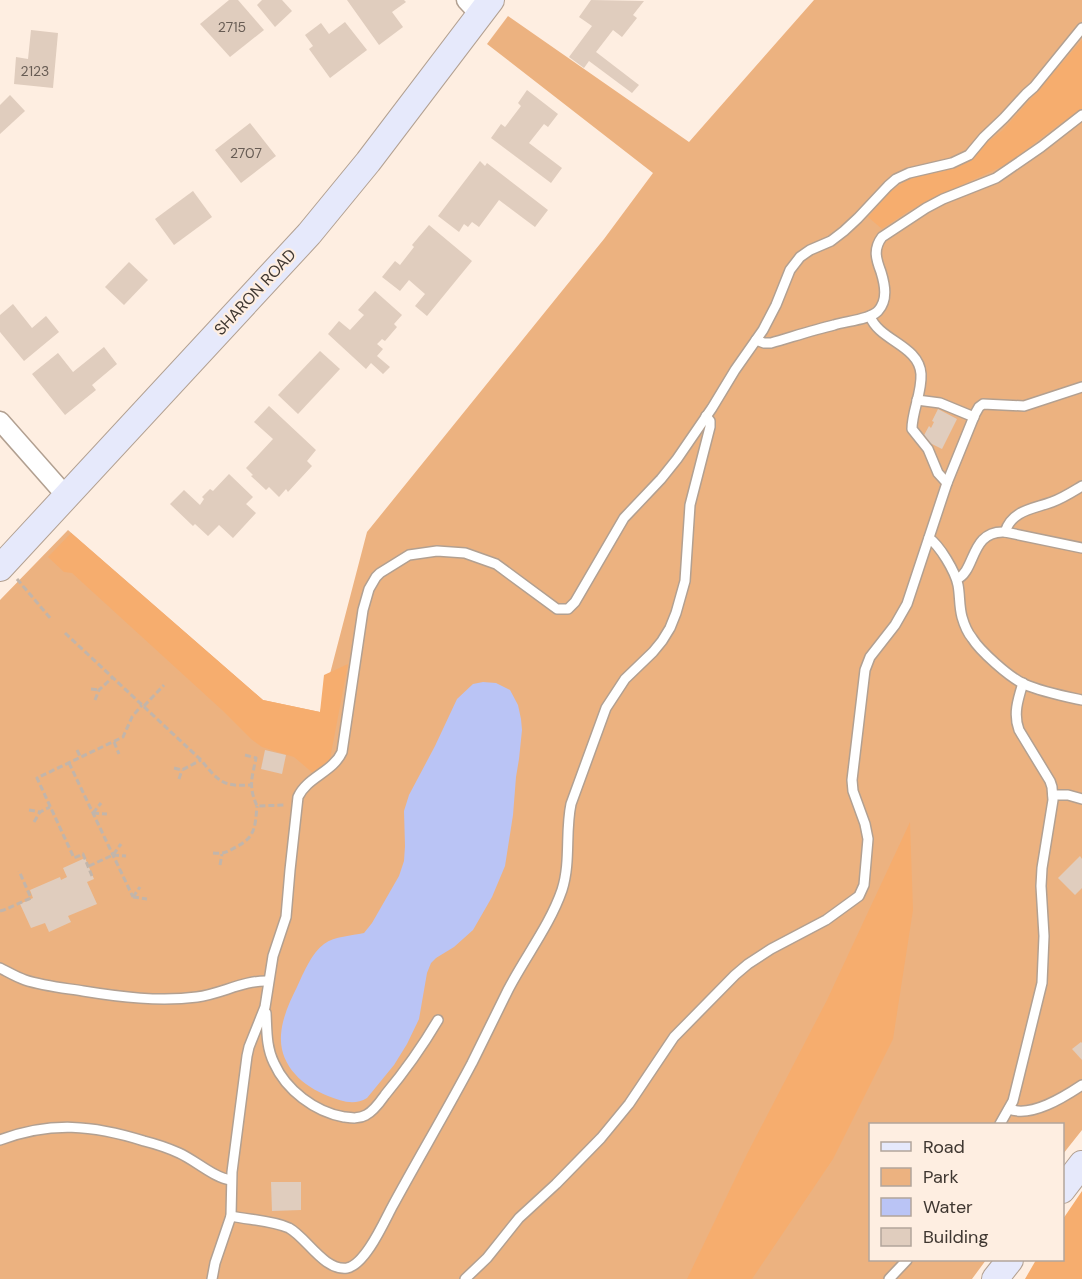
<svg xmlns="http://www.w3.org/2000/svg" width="1082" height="1279" font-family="'DM Sans',sans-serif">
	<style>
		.green { fill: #ecb280 }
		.forest { fill: #f6ad6e }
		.water { fill: #bac4f5 }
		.building { fill: #e0cdbe }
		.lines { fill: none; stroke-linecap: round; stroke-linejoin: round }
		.lane-casing { stroke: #b2a091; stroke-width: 12 }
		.street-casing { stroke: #b2a091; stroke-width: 21 }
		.secondary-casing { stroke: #b2a091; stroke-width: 28 }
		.path { stroke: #c2b5aa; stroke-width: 3; stroke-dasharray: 6 3; stroke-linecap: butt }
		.lane { stroke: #fff; stroke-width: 9 }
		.street { stroke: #fff; stroke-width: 18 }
		.secondary { stroke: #e6e9fb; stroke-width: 26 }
		.labels { text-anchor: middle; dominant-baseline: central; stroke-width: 4.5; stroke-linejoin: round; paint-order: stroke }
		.number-label { font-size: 14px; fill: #675c54 }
		.street-label { font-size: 16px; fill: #3f3731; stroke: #feeee1 }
	</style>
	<rect width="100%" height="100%" fill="#feeee1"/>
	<!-- green -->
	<polygon class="green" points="814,0 1082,0 1082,1130 1063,1154 1062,1124 870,1124 870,1260 986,1260 972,1279 0,1279 0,600 68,530 263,700 320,712 367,532 604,239 653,173 487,44 508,16 689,142"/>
	<!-- forest -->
	<g class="forest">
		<polygon points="1082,40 1082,110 1057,126 1009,163 936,197 907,212 882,229 868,217 890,192 911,177 945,171 976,151 1003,130"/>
		<polygon points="71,533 263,700 320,712 324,675 348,664 330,759 321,772 314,774 294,757 262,747 251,739 222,710 72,573 64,572 48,557"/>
		<polygon points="910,822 913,910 893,1039 833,1159 752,1279 687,1279 747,1154 827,1000"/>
		<polygon points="1082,1191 1082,1279 1025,1279 1036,1260 1062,1260 1063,1219"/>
	</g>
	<!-- water -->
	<path class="water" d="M483 682 496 683 510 690 518 705 521 719 522 730 519 759 516 777 513 815 505 866 492 897 473 930 454 947 436 958 431 963 427 973 419 1019 407 1044 394 1065 367 1098C354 1106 341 1101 328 1096 302 1086 279 1065 281 1035 282 1018 290 1001 297 987 304 972 311 954 324 944 335 936 351 936 364 933L372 923 399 876 404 861 405 846 404 811 409 795 435 746 457 699 473 684Z"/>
	<!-- building -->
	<g class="building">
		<polygon points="229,0 238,0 264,30 230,57 200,24"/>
		<polygon points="262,0 282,0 292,11 275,27 257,5"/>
		<polygon points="347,0 404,0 406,2 392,12 403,27 379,45"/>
		<polygon points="591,0 644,1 633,15 637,18 622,37 613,30 596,52 639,85 632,93 589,61 584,68 569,57 592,26 579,17"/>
		<polygon points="345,22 367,50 330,78 309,49 313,46 305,35 321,23 329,34"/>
		<polygon points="31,30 58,33 53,88 14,84 16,57 28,59"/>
		<polygon points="527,90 558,114 548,127 544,124 529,143 562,168 551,183 491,138 501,124 505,127 521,106 518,103"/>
		<polygon points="10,95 25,111 0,134 0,105"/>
		<polygon points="250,123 276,156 241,183 215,150"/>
		<polygon points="480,161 485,166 487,163 548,210 535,227 499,200 479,227 472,222 468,227 464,224 459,232 438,216"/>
		<polygon points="193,191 212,217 174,245 155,219"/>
		<polygon points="429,225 472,261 427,316 415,306 425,294 409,280 400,291 382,277 395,261 400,265 414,247 412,245"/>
		<polygon points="129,262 148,280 124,305 105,287"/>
		<polygon points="375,291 402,315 394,324 397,327 385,341 382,339 377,344 383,349 377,356 390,367 383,374 371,363 366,369 328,334 339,321 350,330 364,315 358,310"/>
		<polygon points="13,304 32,328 46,316 59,332 24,361 0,332 0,315"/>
		<polygon points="104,347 117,364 92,385 96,390 65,415 32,374 58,353 73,372"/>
		<polygon points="320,351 340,369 298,414 278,395"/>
		<polygon points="269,406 316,450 307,461 312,466 288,492 286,489 279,497 269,487 266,490 251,476 253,475 246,468 273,439 254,422"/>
		<polygon points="938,409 957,419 942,449 922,439 929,426 931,428 934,422 932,421"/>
		<polygon points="229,474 253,497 246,504 256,513 233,538 219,525 208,536 195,524 193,526 170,504 184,490 200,505 204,499 202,497 210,489 213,491"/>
		<polygon points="265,750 286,755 282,774 261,769"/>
		<polygon points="1080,856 1082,859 1082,888 1075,895 1058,878"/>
		<polygon points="85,858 94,879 87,882 97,904 68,916 71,922 49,932 45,923 31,928 20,904 33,898 30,890 60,877 61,880 67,877 63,868"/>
		<polygon points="1081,1042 1082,1043 1082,1060 1072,1049"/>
		<polygon points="271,1182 301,1182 301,1210 272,1211"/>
	</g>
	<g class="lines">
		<!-- lane casing -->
		<g class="lane-casing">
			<g id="lane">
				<path d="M870 316C879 341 919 345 921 374 922 393 912 411 912 429L928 449 938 473 947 483"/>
				<path d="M756 340 764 343H771C792 337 813 330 834 325 846 321 869 320 878 311 888 300 885 285 881 272 876 259 873 249 882 237L926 208 943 199 996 178 1041 147 1082 115"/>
				<polyline points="917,400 940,403 974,417"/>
				<path d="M1005 532C1012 510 1033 509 1052 502 1063 498 1072 492 1082 486"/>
				<path d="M929 538C940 546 955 571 958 585 960 595 959 606 962 617 964 624 967 632 972 638 980 651 1009 677 1024 684 1042 692 1063 696 1082 700"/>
				<path d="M957 579C976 571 970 530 1005 532L1082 548"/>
				<polyline points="1053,795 1068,795 1082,799"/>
				<path d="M0 968C8 972 16 977 25 980 43 986 64 988 83 991 120 997 160 1002 197 997 221 994 244 980 268 981"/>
				<path d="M264 1011 266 1013C267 1030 266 1047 274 1063 286 1090 315 1112 344 1117 352 1118 359 1119 366 1115 374 1111 380 1102 385 1095 405 1071 422 1047 438 1020"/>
				<path d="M1009 1109C1031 1118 1064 1097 1082 1085"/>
				<path d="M1000 1124 1013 1101 1042 983 1044 936 1041 886 1042 868 1053 800 1052 787 1050 781 1019 730C1013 714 1018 699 1023 683"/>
				<path d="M0 1140C51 1121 93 1125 144 1141 156 1144 168 1148 179 1153 195 1160 214 1178 231 1180"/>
				<path d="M231 1216C249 1220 271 1220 289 1228 307 1238 324 1271 347 1268 365 1265 384 1222 392 1207 418 1159 446 1112 472 1063 484 1039 496 1014 508 990 525 957 550 925 562 890 571 862 565 832 571 804L606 708 625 679 653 652 662 641 670 628 676 613 685 581 690 505 710 427V421L706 416"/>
				<path d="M212 1279 215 1263 231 1216 232 1172 247 1056 249 1047 265 1007 273 956 286 917 290 870 298 797C307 777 333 772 342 752L363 610 369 589 376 577 380 573 409 555 437 551 465 553 496 564 557 609H568L575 602 624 518 661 479 677 459 712 408 735 370 763 330 776 305 790 270 800 257 810 250 831 241 844 231 858 218 888 186 896 179 909 173 952 163 969 155 984 137 1004 118 1026 94 1034 87 1082 28"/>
				<polyline points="465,1279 487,1258 519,1218 556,1184 601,1138 629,1104 674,1037 735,975 748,964 771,949 826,920 859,896 864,885 868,839 865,824 853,791 852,780 865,670 870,657 895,625 907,604 947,483 975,414 979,407 983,404 1024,406 1082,387"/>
				<polyline points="889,1279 907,1260"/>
			</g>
		</g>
		<!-- street casing -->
		<g class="street-casing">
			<g id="street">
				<polyline points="466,0 480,15"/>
				<polyline points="0,421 67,497"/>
			</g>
		</g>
		<!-- secondary casing -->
		<g class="secondary-casing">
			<g id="secondary">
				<polyline points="0,568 309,234 368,162 491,0"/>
				<polyline points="1062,1190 1082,1164"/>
				<polyline points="995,1279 1010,1260"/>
			</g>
		</g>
		<!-- path -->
		<g class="path">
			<polyline points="17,579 51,619"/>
			<path d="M65 633 201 760C218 781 223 787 250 785"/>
			<polyline points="91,689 99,690"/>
			<polyline points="95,700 99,690 113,677"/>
			<polyline points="144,706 164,685"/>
			<polyline points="114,742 119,754"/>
			<polyline points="77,750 81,758"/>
			<path d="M245 755 256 758C252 778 248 786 257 806L286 805"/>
			<polyline points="69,763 133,897"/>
			<polyline points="174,768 182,770 201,760"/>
			<polyline points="179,779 182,770"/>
			<polyline points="29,810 40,812 50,807"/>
			<polyline points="93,813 107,814"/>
			<polyline points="93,813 101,803"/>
			<polyline points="34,822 40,812"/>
			<path d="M213 853C224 854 227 852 236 847 256 837 255 826 257 806"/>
			<polyline points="113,855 126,856"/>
			<polyline points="220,865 222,854"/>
			<polyline points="89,866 113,855 121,844"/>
			<polyline points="92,876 83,854 74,858 37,778 123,737 132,717 142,705"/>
			<polyline points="133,897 147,899"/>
			<polyline points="133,897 140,887"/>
			<polyline points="0,911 4,910 31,898 19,871"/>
		</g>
		<!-- lane -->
		<use href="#lane" class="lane"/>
		<!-- street -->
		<use href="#street" class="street"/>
		<!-- secondary -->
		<use href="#secondary" class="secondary"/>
	</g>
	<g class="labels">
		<!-- number labels -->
		<g class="number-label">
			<text x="232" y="27">2715</text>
			<text x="35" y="71">2123</text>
			<text x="246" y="153">2707</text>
		</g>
		<!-- street labels -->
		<g class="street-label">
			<text transform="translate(255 292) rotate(-47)">SHARON ROAD</text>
		</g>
	</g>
	<!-- legend -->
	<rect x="869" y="1123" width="195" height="138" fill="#feeee1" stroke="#b2a59b" stroke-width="1.5"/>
	<rect x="881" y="1142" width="30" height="9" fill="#e6e9fb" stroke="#b2a59b" stroke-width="1.5"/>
	<text x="923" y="1153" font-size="18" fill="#3f3731">Road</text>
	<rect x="881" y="1168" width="30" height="18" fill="#ecb280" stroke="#b2a59b" stroke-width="1.5"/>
	<text x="923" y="1183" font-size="18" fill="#3f3731">Park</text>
	<rect x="881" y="1198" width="30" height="18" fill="#bac4f5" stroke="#b2a59b" stroke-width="1.5"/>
	<text x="923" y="1213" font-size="18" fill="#3f3731">Water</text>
	<rect x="881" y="1228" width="30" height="18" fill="#e0cdbe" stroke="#b2a59b" stroke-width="1.5"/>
	<text x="923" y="1243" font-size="18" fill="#3f3731">Building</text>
</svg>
